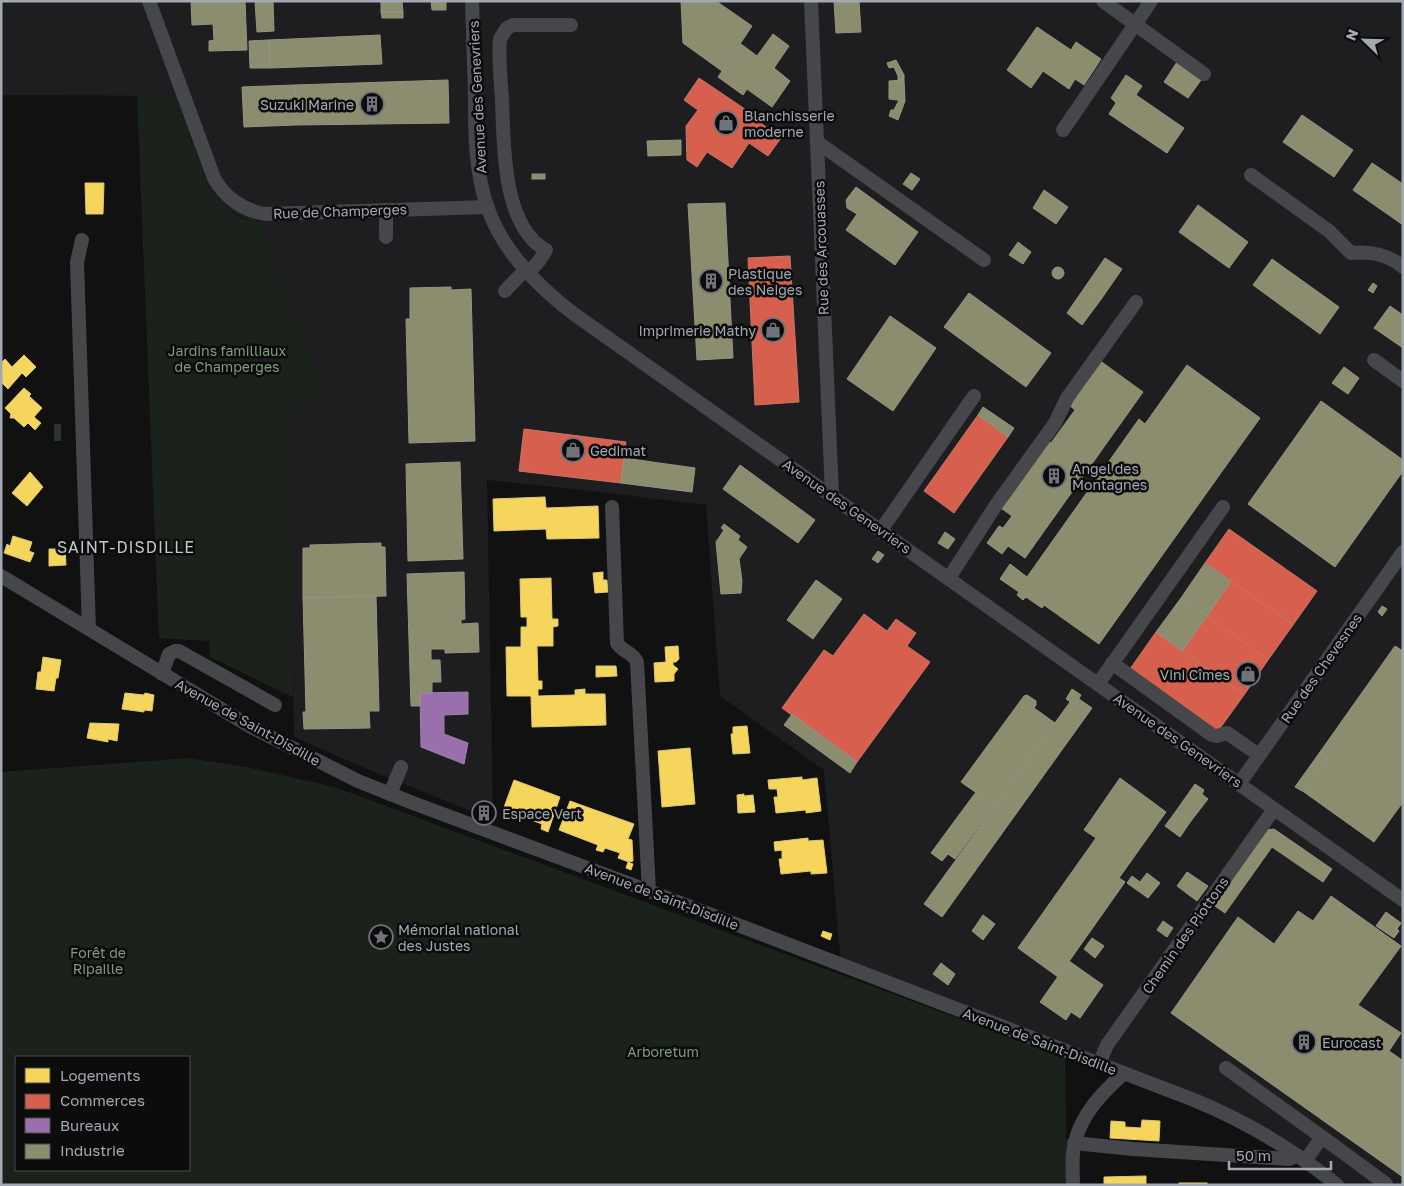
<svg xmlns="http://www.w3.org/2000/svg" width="1404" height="1186" font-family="'Golos Text',sans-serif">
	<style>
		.built { fill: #1e1e20 }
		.green { fill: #1b221c; fill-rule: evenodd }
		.water { fill: #293236 }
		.homes { fill: #f6d55c; stroke: #ddc876 }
		.shops { fill: #d6604d; stroke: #c7766b }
		.offices { fill: #9970ab; stroke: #9c81ad }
		.industry { fill: #8c8c6e; stroke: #939582 }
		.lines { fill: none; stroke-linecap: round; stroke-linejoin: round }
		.minor { stroke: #46474a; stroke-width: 14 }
		.labels { text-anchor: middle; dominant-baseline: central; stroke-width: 5; stroke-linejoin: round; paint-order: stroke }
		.street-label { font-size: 14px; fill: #a3a9b2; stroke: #0c0c0d }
		.poi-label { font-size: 14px; fill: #a3a9b2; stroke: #0c0c0d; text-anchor: start }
		.park-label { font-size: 14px; fill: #7d9c7b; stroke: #0c0c0d }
		.quarter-label { font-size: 16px; letter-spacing: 1px; fill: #c3c8ce; stroke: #0c0c0d }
	</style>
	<rect width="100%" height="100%" fill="#111112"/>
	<!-- built -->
	<polygon class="built" points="1,1 1403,1 1403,1185 1337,1185 1269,1138 841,964 824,770 720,696 706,505 575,489 487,480 493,820 374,772 294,737 292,582 293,402 327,403 252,222 229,211 218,202 210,190 174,96 1,95"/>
	<!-- green -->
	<g class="green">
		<path d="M137 95 174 96 210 190C223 209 239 220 262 224L327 404 293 402V697L210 657 209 641 159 638Z"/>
		<path d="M189 758 251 768 335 787 1065 1058 1067 1185H1V772ZM16 1057H189V1170H16Z"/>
	</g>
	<!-- water -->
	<rect class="water" x="54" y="424" width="7" height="17"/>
	<!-- homes -->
	<g class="homes">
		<polygon points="85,183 104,183 103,214 86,214"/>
		<polygon points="24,355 36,367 26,377 22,373 8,389 1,382 1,363 5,359 12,367"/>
		<polygon points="24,388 31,394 29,396 42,408 34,417 41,423 35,430 28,423 24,427 14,418 10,418 11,414 5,408"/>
		<polygon points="30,472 43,487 27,506 12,493"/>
		<polygon points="545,497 546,508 598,506 599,538 547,539 546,529 494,531 493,499"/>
		<polygon points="13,536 32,542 29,551 34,553 30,562 4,553 7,544 10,546"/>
		<polygon points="49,549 65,549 66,565 49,566"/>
		<polygon points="603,572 603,580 607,580 608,592 595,593 593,573"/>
		<polygon points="551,578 552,619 558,619 558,626 553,627 553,646 537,646 538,681 542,681 542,689 538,689 538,696 575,695 575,690 585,689 585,694 605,694 606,725 532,727 531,696 507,696 506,647 521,647 521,627 527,627 527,617 521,617 520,579"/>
		<polygon points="678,646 679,659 676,662 673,662 673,665 678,669 674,674 674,681 655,682 654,663 666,662 665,647"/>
		<polygon points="43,657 61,660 58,678 56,678 54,691 36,689 38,672 41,672"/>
		<polygon points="596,666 616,666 617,676 596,677"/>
		<polygon points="125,693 144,695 145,693 154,695 152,711 144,710 144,712 122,709"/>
		<polygon points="90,723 119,724 117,741 108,739 108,742 87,738"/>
		<polygon points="747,726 750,753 733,754 731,734 733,734 733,727"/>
		<polygon points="690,748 695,804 662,807 658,751"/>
		<polygon points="802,777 802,780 817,778 821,811 806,813 806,810 776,813 774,797 778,797 777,789 769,789 768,780"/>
		<polygon points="514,780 560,797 548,832 541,829 542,824 503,810"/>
		<polygon points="744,794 744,796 753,795 755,812 738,813 737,795"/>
		<polygon points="570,801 634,824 628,839 632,840 633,861 629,862 618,858 620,853 605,848 603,852 596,850 598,845 559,830"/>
		<polygon points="808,838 808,841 823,840 827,873 811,874 811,871 781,874 779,859 782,859 782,850 775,851 774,842"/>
		<polygon points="628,862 633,864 631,870 626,868"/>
		<polygon points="823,931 832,934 830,940 821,936"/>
		<polygon points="1142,1120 1160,1121 1159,1141 1110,1138 1111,1121 1125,1122 1125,1127 1141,1128"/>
		<polygon points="1146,1176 1146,1185 1104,1185 1104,1177"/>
		<rect x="1179" y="1183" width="28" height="2"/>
	</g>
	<!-- shops -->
	<g class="shops">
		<polygon points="699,78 764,122 762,124 781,138 768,156 749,143 732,168 707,152 697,167 687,160 686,126 698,110 684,100"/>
		<polygon points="790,256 799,402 755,405 748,258"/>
		<polygon points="978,415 1008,437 954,513 924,491"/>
		<polygon points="524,429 626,442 621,483 519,471"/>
		<polygon points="1229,529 1317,591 1293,625 1205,563"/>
		<polygon points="1231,581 1293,625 1268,660 1207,616"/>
		<polygon points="864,614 887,631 896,619 916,633 907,646 930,662 857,762 782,708 824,650 833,656"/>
		<polygon points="1207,616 1268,660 1244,695 1182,651"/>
		<polygon points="1156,632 1244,695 1218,731 1130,669"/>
	</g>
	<!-- offices -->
	<polygon class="offices" points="468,692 468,714 444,715 444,734 468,743 464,764 421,747 420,693"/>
	<!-- industry -->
	<g class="industry">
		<polygon points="245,1 247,50 209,51 209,41 214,40 213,24 192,25 191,2"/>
		<polygon points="255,1 273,1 274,31 257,32"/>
		<polygon points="381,1 402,1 403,12 381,12"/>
		<polygon points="431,1 446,1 446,10 432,10"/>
		<polygon points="681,1 716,1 752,26 722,71 683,43"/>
		<polygon points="834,1 859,1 861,32 836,33"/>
		<polygon points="381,12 403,12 403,18 382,18"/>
		<polygon points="1037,27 1071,50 1076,42 1101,59 1084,85 1075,79 1069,89 1043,71 1031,88 1007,70"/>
		<polygon points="773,34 789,46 774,68 790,81 772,107 747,89 743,95 718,77 741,44 757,56"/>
		<polygon points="380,35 382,64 270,68 269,40"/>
		<polygon points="269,40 270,68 250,68 249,41"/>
		<polygon points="896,60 904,75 904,80 898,80 898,76 894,67 889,68 887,63"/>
		<polygon points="1177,62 1201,80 1188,98 1164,82"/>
		<polygon points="1126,75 1142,86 1136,95 1184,128 1167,153 1109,114 1116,103 1111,98"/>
		<polygon points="448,80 449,123 296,125 295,85"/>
		<polygon points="904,80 905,101 889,99 889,81"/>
		<polygon points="295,85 296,125 244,127 242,87"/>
		<polygon points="899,100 905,101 898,120 889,116 891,110 894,110"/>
		<polygon points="1302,115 1353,150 1334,177 1283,142"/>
		<polygon points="681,140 681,155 648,156 647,141"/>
		<polygon points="1372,163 1403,184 1403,225 1353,190"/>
		<polygon points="911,173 920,179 912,190 903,184"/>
		<rect x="532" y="174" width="13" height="5"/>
		<polygon points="856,187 918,232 895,265 846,230 857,214 847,208 846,200"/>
		<polygon points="1044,190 1068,207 1056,224 1033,208"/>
		<polygon points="725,203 733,358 697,360 688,204"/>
		<polygon points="1198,205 1248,242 1229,268 1179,232"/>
		<polygon points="1018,242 1031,252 1023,264 1009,255"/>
		<polygon points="1105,258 1122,269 1102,298 1085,287"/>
		<polygon points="1272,259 1339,307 1320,334 1253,285"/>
		<circle cx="1058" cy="273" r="6"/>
		<polygon points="1373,283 1377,286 1373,293 1368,290"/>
		<polygon points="451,287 451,290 471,289 475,441 409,443 406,319 410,319 410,288"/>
		<polygon points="1085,287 1102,298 1082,325 1067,313"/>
		<polygon points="969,293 1051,353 1026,387 944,327"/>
		<polygon points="1390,306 1403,315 1403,348 1374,328"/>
		<polygon points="890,316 936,348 893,411 847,379"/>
		<polygon points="1099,360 1143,392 1025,558 1008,546 1002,554 987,543 999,526 1003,528 1012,516 1001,508 1048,442 1051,443 1075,410 1068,404"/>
		<polygon points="1187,365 1260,418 1099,644 1044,605 1042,608 1026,597 1023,600 1017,595 1019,592 1000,579 1010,564 1027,577 1139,419 1145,424"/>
		<polygon points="1344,367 1359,378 1348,394 1332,383"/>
		<polygon points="1321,401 1403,460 1403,471 1335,567 1248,504"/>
		<polygon points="983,407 1014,428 1008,437 978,415"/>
		<polygon points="624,458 695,468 692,492 621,483"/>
		<polygon points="460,462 463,559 408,561 406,464"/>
		<polygon points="740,465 815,520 798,543 723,489"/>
		<polygon points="724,524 740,536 738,540 747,547 739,559 742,581 741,593 721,594 716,542 724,530 721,528"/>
		<polygon points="945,532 955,539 948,549 938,543"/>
		<polygon points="381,543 381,547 385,547 386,596 303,598 303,548 310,548 310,545"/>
		<polygon points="878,551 884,555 878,563 872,559"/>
		<polygon points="1205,563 1231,581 1207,616 1181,598"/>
		<polygon points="464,572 465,619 461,620 461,624 478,623 479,652 445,653 445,649 431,649 431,660 440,660 441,682 432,682 432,693 420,693 420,706 411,706 407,574"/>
		<polygon points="816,580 842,599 813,639 787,620"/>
		<polygon points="376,596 379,711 369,711 370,728 304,729 303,712 306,712 303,598"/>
		<polygon points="1181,598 1207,616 1182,651 1156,632"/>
		<polygon points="1382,606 1387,609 1382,616 1378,612"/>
		<polygon points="1395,646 1403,651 1403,802 1374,842 1304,792 1328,758 1320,752"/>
		<polygon points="1072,689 1081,695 1075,705 1066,699"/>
		<polygon points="1027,695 1036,701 1036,705 1034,708 1055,723 995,806 961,782 1024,696"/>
		<polygon points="1079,699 1092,708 942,917 924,904 1070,702 1075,705"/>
		<polygon points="792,714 857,762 850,773 784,725"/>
		<polygon points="1320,752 1328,758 1304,792 1295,787"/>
		<polygon points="1120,778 1166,812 1119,878 1125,882 1058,977 1018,948 1096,838 1084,830"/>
		<polygon points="1195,784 1204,790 1202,794 1208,799 1191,821 1176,811"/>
		<polygon points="976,792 994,806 955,859 948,854 942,861 931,853"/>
		<polygon points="481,809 488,812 486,817 479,814"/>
		<polygon points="1176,811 1191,821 1180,837 1165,826"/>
		<polygon points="1274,829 1332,869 1323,882 1272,847 1225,913 1212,904 1266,830"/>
		<polygon points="1187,872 1208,886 1197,901 1177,886"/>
		<polygon points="1147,873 1160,883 1148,898 1127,883 1132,876 1140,882"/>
		<polygon points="1331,896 1401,946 1358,1005 1401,1033 1389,1051 1402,1060 1403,1058 1403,1177 1171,1013 1238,917 1274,944 1298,911 1313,921"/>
		<polygon points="1386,912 1401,923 1397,929 1399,931 1394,938 1376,926"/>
		<polygon points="983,915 995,924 983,940 972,931"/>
		<polygon points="1163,921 1173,928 1167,937 1157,930"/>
		<polygon points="1092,938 1104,946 1095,958 1084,949"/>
		<polygon points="1069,961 1103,985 1080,1018 1071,1012 1066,1020 1040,1002"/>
		<polygon points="941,963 955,974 948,985 933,974"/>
	</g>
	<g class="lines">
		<!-- minor -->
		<g class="minor">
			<path d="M149 1 214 178C225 198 244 211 266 214L488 207"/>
			<path d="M472 1C473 33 474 65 475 96 475 133 475 170 487 206 502 251 537 286 574 314L1403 900"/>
			<polyline points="811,1 832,495"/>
			<polyline points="1103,1 1204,74"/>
			<polyline points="1063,130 1151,1"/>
			<polyline points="817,142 984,260"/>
			<path d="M1251 175 1329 231 1351 253C1370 251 1388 254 1403 267"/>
			<polyline points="386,210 386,237"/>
			<polyline points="82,240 77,262 89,629"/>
			<path d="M528 273 539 261 546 250C502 226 504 145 502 101 501 81 498 59 500 39L507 28 513 25H571"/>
			<polyline points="505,291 525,270"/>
			<polyline points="1374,360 1403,381"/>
			<path d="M612 507 617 643C622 652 633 652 637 662L649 891"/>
			<polyline points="881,530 974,396"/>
			<path d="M1 576 251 727 358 781 413 803 649 891 1194 1100C1245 1121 1294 1150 1337 1185"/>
			<polyline points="949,578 996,505 1055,423 1067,398 1136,302"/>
			<polyline points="1112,663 1212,735 1217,736 1227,733 1259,755"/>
			<polyline points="162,674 169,654 175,651 179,651 275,705"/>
			<polyline points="1098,684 1223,507"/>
			<polyline points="1239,784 1403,552"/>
			<polyline points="390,794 401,767"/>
			<polyline points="1099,1064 1107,1045 1274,809"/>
			<polyline points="1226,1068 1322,1137"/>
			<polyline points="1074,1143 1133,1149 1289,1159 1297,1156"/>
			<polyline points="1305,1161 1322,1137 1386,1184"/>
			<path d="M1073 1185C1073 1171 1071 1155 1075 1142 1082 1113 1103 1092 1124 1073"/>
		</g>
	</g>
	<!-- icons -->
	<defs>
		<g id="building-ring" transform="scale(1.25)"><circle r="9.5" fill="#0c0c0d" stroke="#70747a" stroke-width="1.5"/><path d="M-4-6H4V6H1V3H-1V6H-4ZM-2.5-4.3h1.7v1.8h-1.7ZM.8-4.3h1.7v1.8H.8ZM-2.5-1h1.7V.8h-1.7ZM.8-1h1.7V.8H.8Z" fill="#70747a"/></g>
		<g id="shop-ring" transform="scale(1.25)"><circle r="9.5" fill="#0c0c0d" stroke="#70747a" stroke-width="1.5"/><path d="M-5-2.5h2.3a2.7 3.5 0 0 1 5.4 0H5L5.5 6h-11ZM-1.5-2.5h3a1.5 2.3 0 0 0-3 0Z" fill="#70747a"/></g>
		<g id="sight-ring" transform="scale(1.25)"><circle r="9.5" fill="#0c0c0d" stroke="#70747a" stroke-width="1.5"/><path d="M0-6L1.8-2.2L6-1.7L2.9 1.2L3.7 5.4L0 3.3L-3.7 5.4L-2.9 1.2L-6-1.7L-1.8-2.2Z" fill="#70747a"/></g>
	</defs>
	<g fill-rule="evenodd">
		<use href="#building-ring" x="372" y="104"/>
		<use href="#shop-ring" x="726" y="123"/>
		<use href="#building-ring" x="711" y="281"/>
		<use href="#shop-ring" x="773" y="330"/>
		<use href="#shop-ring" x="573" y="450"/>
		<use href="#building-ring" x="1054" y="476"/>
		<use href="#shop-ring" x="1248" y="674"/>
		<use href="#building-ring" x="484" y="813"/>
		<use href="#sight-ring" x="381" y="937"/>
		<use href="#building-ring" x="1304" y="1042"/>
	</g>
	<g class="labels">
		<!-- street labels -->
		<g class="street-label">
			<text transform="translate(477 97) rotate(-93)">Avenue des Genevriers</text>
			<text transform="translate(340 211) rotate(-2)">Rue de Champerges</text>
			<text transform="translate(821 248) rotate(-92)">Rue des Arcouasses</text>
			<text transform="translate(847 506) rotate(35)">Avenue des Genevriers</text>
			<text transform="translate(1321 668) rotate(-55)">Rue des Chevesnes</text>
			<text transform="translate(248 722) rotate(29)">Avenue de Saint-Disdille</text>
			<text transform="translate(1178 740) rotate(35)">Avenue des Genevriers</text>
			<text transform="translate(662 896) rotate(21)">Avenue de Saint-Disdille</text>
			<text transform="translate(1185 935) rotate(-55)">Chemin des Piottons</text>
			<text transform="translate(1040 1041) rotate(21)">Avenue de Saint-Disdille</text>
		</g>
		<!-- poi labels -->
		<g class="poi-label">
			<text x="354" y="104" text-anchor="end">Suzuki Marine</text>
			<text x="744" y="115">Blanchisserie<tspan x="744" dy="16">moderne</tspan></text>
			<text x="728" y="273">Plastique<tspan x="728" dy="16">des Neiges</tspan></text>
			<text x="756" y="330" text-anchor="end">Imprimerie Mathy</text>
			<text x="590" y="450">Gedimat</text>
			<text x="1072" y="468">Angel des<tspan x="1072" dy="16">Montagnes</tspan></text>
			<text x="1230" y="674" text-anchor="end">Vini Cîmes</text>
			<text x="502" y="813">Espace Vert</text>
			<text x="398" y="929">Mémorial national<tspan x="398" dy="16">des Justes</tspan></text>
			<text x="1322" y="1042">Eurocast</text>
		</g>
		<!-- park labels -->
		<g class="park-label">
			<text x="227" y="350">Jardins familliaux<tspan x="227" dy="16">de Champerges</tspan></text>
			<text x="98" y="952">Forêt de<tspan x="98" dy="16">Ripaille</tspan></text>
			<text x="663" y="1051">Arboretum</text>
		</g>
		<!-- quarter labels -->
		<g class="quarter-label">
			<text x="126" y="547">SAINT-DISDILLE</text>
		</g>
	</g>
	<!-- border -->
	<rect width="1404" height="1186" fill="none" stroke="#a3a9b2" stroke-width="5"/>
	<!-- legend -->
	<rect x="15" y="1056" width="175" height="115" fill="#0c0c0d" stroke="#484b4f"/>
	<rect x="25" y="1068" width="25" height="15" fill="#f6d55c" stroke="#484b4f"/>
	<text x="60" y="1081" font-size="15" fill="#a3a9b2">Logements</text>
	<rect x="25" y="1094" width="25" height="15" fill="#d6604d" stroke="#484b4f"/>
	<text x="60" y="1106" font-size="15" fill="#a3a9b2">Commerces</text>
	<rect x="25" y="1118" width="25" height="15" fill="#9970ab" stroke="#484b4f"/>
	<text x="60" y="1131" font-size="15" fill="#a3a9b2">Bureaux</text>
	<rect x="25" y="1144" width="25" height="15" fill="#8c8c6e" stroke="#484b4f"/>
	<text x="60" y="1156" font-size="15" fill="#a3a9b2">Industrie</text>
	<!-- north arrow -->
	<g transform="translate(1364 40) rotate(293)" stroke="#0c0c0d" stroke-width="4" paint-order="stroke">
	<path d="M0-4L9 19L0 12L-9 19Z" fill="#a3a9b2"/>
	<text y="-8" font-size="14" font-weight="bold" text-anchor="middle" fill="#a3a9b2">N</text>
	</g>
	<!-- scale -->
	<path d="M1229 1161v8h102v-8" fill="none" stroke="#a3a9b2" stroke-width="2.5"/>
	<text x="1236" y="1161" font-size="15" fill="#a3a9b2" stroke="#0c0c0d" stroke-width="4" paint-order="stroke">50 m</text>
</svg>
